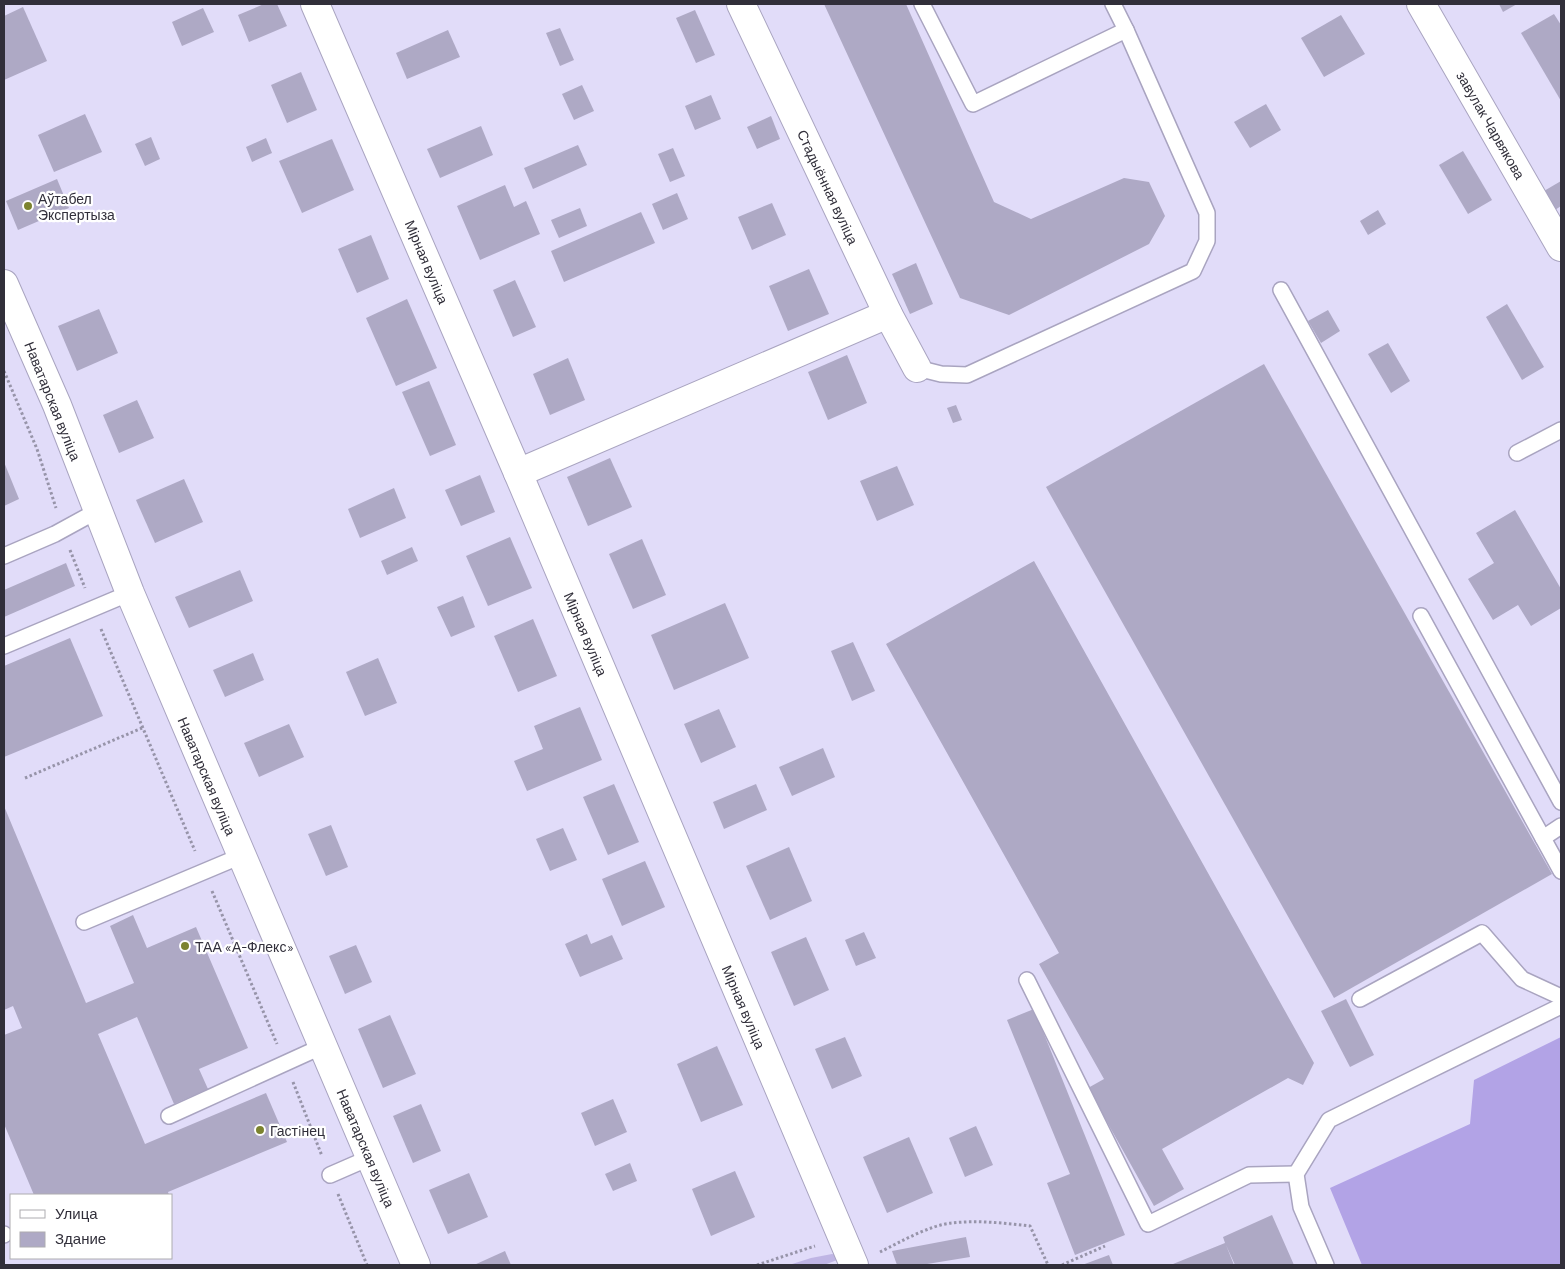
<svg xmlns="http://www.w3.org/2000/svg" width="1565" height="1269" font-family="Barlow,sans-serif">
	<style>
		.green { fill: #bfb5e4 }
		.forest { fill: #b2a3e6 }
		.building { fill: #aea9c5 }
		.lines { fill: none; stroke-linecap: round; stroke-linejoin: round }
		.service-casing { stroke: #a9a4c0; stroke-width: 18 }
		.minor-casing { stroke: #a9a4c0; stroke-width: 30 }
		.path { stroke: #9794a9; stroke-width: 3; stroke-dasharray: 2.5 2.5; stroke-linecap: butt }
		.service { stroke: #fff; stroke-width: 15 }
		.minor { stroke: #fff; stroke-width: 28 }
		.poi-dot { fill: #7c832f; stroke: #fff; stroke-width: 2 }
		.labels { text-anchor: middle; dominant-baseline: central; stroke-width: 4.5; stroke-linejoin: round; paint-order: stroke }
		.street-label { font-size: 14px; fill: #312f3a; stroke: #fff }
		.poi-label { font-size: 14px; fill: #312f3a; stroke: #fff; text-anchor: start }
	</style>
	<rect width="100%" height="100%" fill="#e1dcf9"/>
	<!-- green -->
	<polygon class="green" points="832,1254 845,1257 824,1265 789,1265 811,1258"/>
	<!-- forest -->
	<polygon class="forest" points="1561,1037 1561,1265 1362,1265 1330,1188 1470,1124 1474,1080"/>
	<!-- building -->
	<g class="building">
		<polygon points="264,4 277,4 287,26 249,42 238,15"/>
		<polygon points="824,4 906,4 994,202 1031,219 1124,178 1149,182 1165,216 1149,244 1009,315 960,298"/>
		<polygon points="1499,4 1517,4 1503,12"/>
		<polygon points="23,7 47,61 4,80 4,16"/>
		<polygon points="203,8 214,32 182,46 172,22"/>
		<polygon points="695,10 715,55 696,63 676,18"/>
		<polygon points="1554,14 1561,25 1561,101 1521,33"/>
		<polygon points="1341,15 1365,54 1324,77 1301,38"/>
		<polygon points="560,28 574,60 560,66 546,33"/>
		<polygon points="448,30 460,57 407,79 396,53"/>
		<polygon points="301,72 317,110 287,123 271,85"/>
		<polygon points="582,85 594,111 574,120 562,94"/>
		<polygon points="711,95 721,119 695,130 685,106"/>
		<polygon points="1266,104 1281,130 1250,148 1234,122"/>
		<polygon points="85,114 102,152 54,172 38,135"/>
		<polygon points="771,116 780,139 757,149 747,127"/>
		<polygon points="481,126 493,155 440,178 427,149"/>
		<polygon points="151,137 160,159 145,166 135,144"/>
		<polygon points="266,138 272,153 252,162 246,147"/>
		<polygon points="332,139 354,190 302,213 279,161"/>
		<polygon points="578,145 587,165 533,189 524,168"/>
		<polygon points="673,148 685,176 670,182 658,154"/>
		<polygon points="1463,151 1492,200 1468,214 1439,165"/>
		<polygon points="57,179 69,208 18,230 6,201"/>
		<polygon points="1561,181 1561,206 1555,210 1544,191"/>
		<polygon points="505,185 514,207 526,201 540,234 480,260 457,206"/>
		<polygon points="677,193 688,219 663,230 652,204"/>
		<polygon points="772,203 786,235 752,250 738,217"/>
		<polygon points="580,208 587,226 559,238 551,220"/>
		<polygon points="1378,210 1386,224 1368,235 1360,221"/>
		<polygon points="641,212 655,243 564,282 551,251"/>
		<polygon points="371,235 389,279 357,293 338,249"/>
		<polygon points="916,263 933,304 910,314 892,274"/>
		<polygon points="809,269 829,314 788,331 769,286"/>
		<polygon points="515,280 536,327 513,337 493,290"/>
		<polygon points="407,299 437,368 396,386 366,318"/>
		<polygon points="1507,304 1544,367 1522,380 1486,317"/>
		<polygon points="99,309 118,353 77,371 58,326"/>
		<polygon points="1328,310 1340,331 1321,343 1308,321"/>
		<polygon points="1388,343 1410,381 1391,393 1368,354"/>
		<polygon points="847,355 867,403 828,420 808,372"/>
		<polygon points="568,358 585,400 550,415 533,374"/>
		<polygon points="1264,364 1552,874 1334,998 1046,487"/>
		<polygon points="429,381 456,445 430,456 402,392"/>
		<polygon points="137,400 154,438 119,453 103,415"/>
		<polygon points="956,405 962,420 953,423 947,408"/>
		<polygon points="610,458 632,507 588,526 567,477"/>
		<polygon points="4,462 19,499 4,506"/>
		<polygon points="897,466 914,505 877,521 860,481"/>
		<polygon points="480,475 495,512 461,526 445,490"/>
		<polygon points="184,479 203,522 155,543 136,500"/>
		<polygon points="394,488 406,518 360,538 348,509"/>
		<polygon points="1515,510 1561,589 1561,608 1531,626 1518,605 1493,620 1468,579 1494,563 1476,533"/>
		<polygon points="510,537 532,588 488,606 466,556"/>
		<polygon points="642,539 666,595 633,609 609,554"/>
		<polygon points="412,547 418,561 387,575 381,561"/>
		<polygon points="1034,561 1314,1063 1303,1085 1288,1078 1162,1149 1184,1189 1154,1206 1088,1088 1104,1079 1039,964 1059,953 886,644"/>
		<polygon points="66,563 75,586 4,617 4,590"/>
		<polygon points="240,570 253,601 189,628 175,597"/>
		<polygon points="463,596 475,627 451,637 437,607"/>
		<polygon points="725,603 749,658 674,690 651,635"/>
		<polygon points="533,619 557,676 518,692 494,636"/>
		<polygon points="70,638 103,716 4,757 4,666"/>
		<polygon points="853,642 875,691 852,701 831,651"/>
		<polygon points="253,653 264,680 225,697 213,670"/>
		<polygon points="378,658 397,703 365,716 346,672"/>
		<polygon points="580,707 602,760 527,791 514,761 543,749 534,726"/>
		<polygon points="719,709 736,747 701,763 684,724"/>
		<polygon points="289,724 304,757 259,777 244,743"/>
		<polygon points="823,748 835,777 792,796 779,767"/>
		<polygon points="614,784 639,842 608,855 583,797"/>
		<polygon points="756,784 767,810 724,829 713,802"/>
		<polygon points="4,806 86,1003 134,983 110,926 133,915 147,948 196,927 248,1048 199,1069 208,1089 174,1104 137,1017 98,1034 145,1144 266,1093 287,1142 168,1192 169,1195 34,1195 4,1124 4,1035 22,1028 13,1006 4,1010"/>
		<polygon points="331,825 348,867 326,876 308,834"/>
		<polygon points="563,828 577,860 550,871 536,839"/>
		<polygon points="789,847 812,901 770,920 746,866"/>
		<polygon points="645,861 665,907 622,926 602,879"/>
		<polygon points="864,932 876,958 856,966 845,940"/>
		<polygon points="587,934 591,944 612,935 623,959 580,977 565,944"/>
		<polygon points="806,937 829,990 794,1006 771,952"/>
		<polygon points="356,945 372,982 345,994 329,956"/>
		<polygon points="1346,999 1374,1055 1350,1067 1321,1011"/>
		<polygon points="1034,1009 1125,1235 1075,1255 1047,1183 1070,1174 1007,1020"/>
		<polygon points="390,1015 416,1074 383,1088 358,1029"/>
		<polygon points="845,1037 862,1076 832,1089 815,1049"/>
		<polygon points="717,1046 743,1105 701,1122 677,1064"/>
		<polygon points="613,1099 627,1132 595,1146 581,1113"/>
		<polygon points="421,1104 441,1151 413,1163 393,1116"/>
		<polygon points="976,1126 993,1165 965,1177 949,1138"/>
		<polygon points="909,1137 933,1193 887,1213 863,1157"/>
		<polygon points="630,1163 637,1181 613,1191 605,1174"/>
		<polygon points="735,1171 755,1217 711,1236 692,1189"/>
		<polygon points="469,1173 488,1217 448,1234 429,1190"/>
		<polygon points="1272,1215 1294,1265 1235,1265 1226,1245 1234,1265 1174,1265 1173,1264 1225,1243 1223,1237"/>
		<polygon points="966,1237 970,1257 921,1265 897,1265 892,1251"/>
		<polygon points="505,1251 511,1265 474,1265"/>
		<polygon points="1109,1255 1113,1265 1082,1265"/>
	</g>
	<g class="lines">
		<!-- service casing -->
		<g class="service-casing">
			<g id="service">
				<polyline points="922,4 973,104 1126,30 1113,4"/>
				<polyline points="1281,290 1561,802"/>
				<polyline points="917,368 941,374 967,375 1193,271 1207,241 1207,213 1126,30"/>
				<polyline points="1517,453 1561,430"/>
				<polyline points="4,556 55,534 97,511"/>
				<polyline points="1421,616 1561,871"/>
				<polyline points="4,646 130,593"/>
				<polyline points="1543,838 1561,826"/>
				<polyline points="84,922 241,856"/>
				<polyline points="1027,980 1148,1224 1249,1175 1296,1174"/>
				<polyline points="1360,999 1482,933 1522,979 1561,997"/>
				<polyline points="169,1116 323,1046"/>
				<polyline points="330,1175 369,1158"/>
				<polyline points="4,1234 4,1235"/>
				<polyline points="1326,1265 1301,1207 1296,1174 1329,1120 1561,1006"/>
			</g>
		</g>
		<!-- minor casing -->
		<g class="minor-casing">
			<g id="minor">
				<polyline points="315,4 518,473 854,1265"/>
				<polyline points="741,4 888,314 917,368"/>
				<polyline points="1421,4 1561,247"/>
				<polyline points="4,284 57,405 130,593 416,1265"/>
				<polyline points="518,473 888,314"/>
			</g>
		</g>
		<!-- path -->
		<g class="path">
			<polyline points="4,371 37,449 56,508"/>
			<polyline points="70,550 85,588"/>
			<polyline points="101,629 195,851"/>
			<polyline points="25,778 142,728"/>
			<polyline points="212,891 277,1044"/>
			<polyline points="293,1082 322,1156"/>
			<polyline points="338,1194 367,1265"/>
			<path d="M880 1252C900 1242 930 1225 952 1223 977 1220 1004 1223 1030 1226L1048 1265"/>
			<polyline points="757,1265 815,1246"/>
			<polyline points="1062,1265 1105,1246"/>
		</g>
		<!-- service -->
		<use href="#service" class="service"/>
		<!-- minor -->
		<use href="#minor" class="minor"/>
	</g>
	<!-- markers -->
	<g class="poi-dot">
		<circle cx="28" cy="206" r="5"/>
		<circle cx="185" cy="946" r="5"/>
		<circle cx="260" cy="1130" r="5"/>
	</g>
	<g class="labels">
		<!-- street labels -->
		<g class="street-label">
			<text transform="translate(1491 125) rotate(60)">завулак Чарвякова</text>
			<text transform="translate(828 187) rotate(65)">Стадыённая вуліца</text>
			<text transform="translate(427 262) rotate(67)">Мірная вуліца</text>
			<text transform="translate(53 401) rotate(68)">Наватарская вуліца</text>
			<text transform="translate(586 634) rotate(67)">Мірная вуліца</text>
			<text transform="translate(207 776) rotate(67)">Наватарская вуліца</text>
			<text transform="translate(744 1007) rotate(67)">Мірная вуліца</text>
			<text transform="translate(366 1148) rotate(67)">Наватарская вуліца</text>
		</g>
		<!-- poi labels -->
		<g class="poi-label">
			<text x="38" y="198">Аўтабел<tspan x="38" dy="16">Экспертыза</tspan></text>
			<text x="195" y="946">ТАА «А-Флекс»</text>
			<text x="270" y="1130">Гастiнец</text>
		</g>
	</g>
	<!-- border -->
	<rect width="1565" height="1269" fill="none" stroke="#312f3a" stroke-width="10"/>
	<!-- legend -->
	<rect x="10" y="1194" width="162" height="65" fill="#ffffff" stroke="#adacb0"/>
	<rect x="20" y="1210" width="25" height="8" fill="#ffffff" stroke="#adacb0"/>
	<text x="55" y="1219" font-size="15" fill="#312f3a">Улица</text>
	<rect x="20" y="1232" width="25" height="15" fill="#aea9c5" stroke="#adacb0"/>
	<text x="55" y="1244" font-size="15" fill="#312f3a">Здание</text>
</svg>
